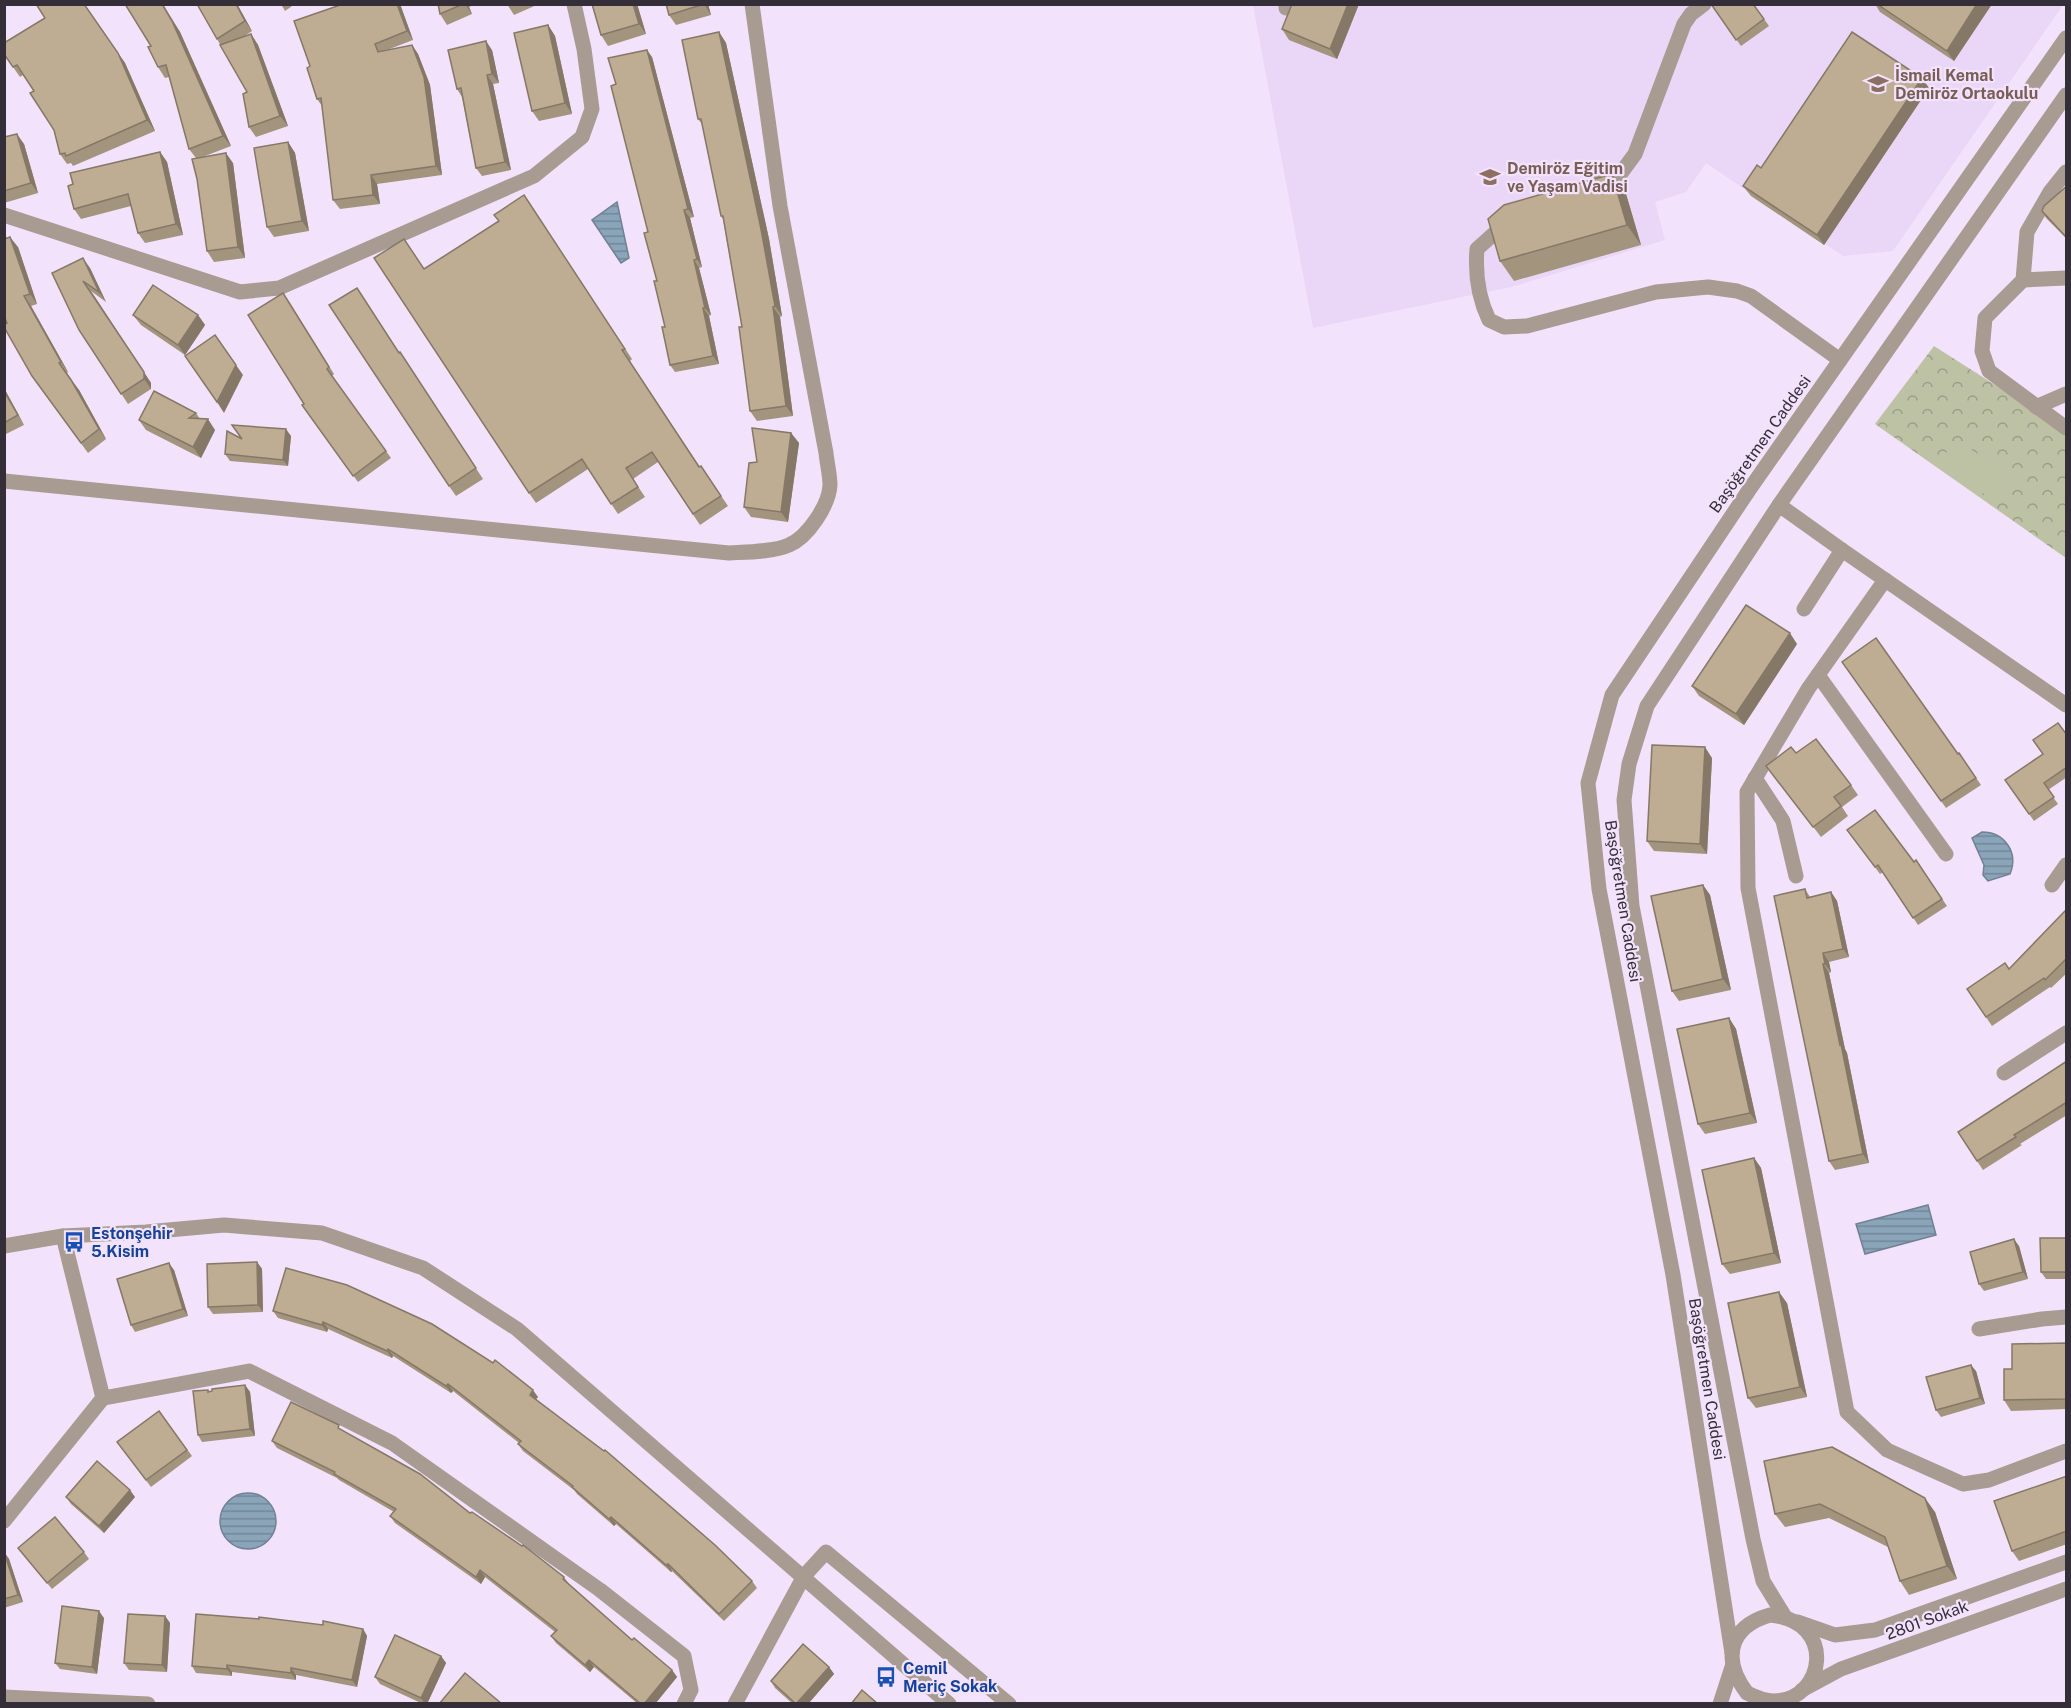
<svg xmlns="http://www.w3.org/2000/svg" width="2071" height="1708" font-family="'Public Sans',sans-serif">
	<style>
		.built { fill: #ead6f6 }
		.park { fill: url(#park-crowns) }
		.garden { fill: #bec2a5 }
		.water { fill: url(#water-rules); stroke: #708193; stroke-width: 1.5 }
		.lines { fill: none; stroke-linecap: round; stroke-linejoin: round }
		.minor { stroke: #a79b92; stroke-width: 15 }
		.wall { fill: #a3947e }
		.shaded-wall { fill: #857867 }
		.building { fill: #beac93; stroke: #857867; stroke-width: 1.5 }
		.labels { text-anchor: middle; dominant-baseline: central; stroke-width: 4.5; stroke-linejoin: round; paint-order: stroke }
		.education-label { font-size: 16px; font-weight: bold; fill: #785e54; stroke: #f3e2fc; text-anchor: start }
		.street-label { font-size: 16px; fill: #342e38; stroke: #f3e2fc }
		.transit-label { font-size: 16px; font-weight: bold; fill: #164399; stroke: #f3e2fc; text-anchor: start }
	</style>
	<defs>
		<pattern id="park-crowns" width="20" height="18" patternUnits="userSpaceOnUse" patternTransform="scale(1.5)"><rect width="20" height="18" fill="#bec2a5"/><path d="M2 6a3 3 0 1 1 6 0M12 15a3 3 0 1 1 6 0" fill="none" stroke="#9b9e87"/></pattern>
		<pattern id="water-rules" width="6" height="5" patternUnits="userSpaceOnUse" patternTransform="scale(1.5)"><rect width="6" height="5" fill="#8aa5ba"/><path d="M0 2.5h6" fill="none" stroke="#728798"/></pattern>
	</defs>
	<rect width="100%" height="100%" fill="#f3e2fc"/>
	<!-- built -->
	<polygon class="built" points="1253,5 2063,5 1893,251 1843,256 1706,163 1686,192 1655,202 1665,240 1515,286 1313,328"/>
	<!-- park -->
	<polygon class="park" points="1934,346 2066,430 2066,558 1875,424"/>
	<!-- garden -->
	<polygon class="garden" points="1956,439 2014,479 1997,503 1939,463"/>
	<!-- water -->
	<g class="water">
		<polygon points="617,202 629,258 621,263 592,220"/>
		<path d="M1982 832C2004 832 2019 852 2010 874L1988 881 1983 875 1984 865 1972 838Z"/>
		<polygon points="1928,1205 1936,1235 1865,1254 1856,1224"/>
		<circle cx="248" cy="1521" r="28"/>
	</g>
	<g class="lines">
		<!-- minor -->
		<g class="minor">
			<polyline points="1286,4 1286,8"/>
			<polyline points="2066,172 2050,192 2027,232 2023,280 1985,318 1982,351 1989,371 2066,428"/>
			<polyline points="1597,183 1621,173 1635,154 1684,24 1691,14 1704,4"/>
			<polyline points="4,215 240,292 279,288 534,176 582,137 592,109 584,49 574,4"/>
			<path d="M1507 222 1477 249C1475 273 1479 299 1489 320L1504 327 1527 326 1656 292 1708 287 1737 291 1751 296 1840 360"/>
			<polyline points="2023,280 2066,278"/>
			<polyline points="2036,407 2066,394"/>
			<path d="M4 481 729 553C747 552 774 552 789 545 808 537 829 505 830 485 830 475 827 463 826 453L780 206 752 4"/>
			<polyline points="1779,505 1842,550 2066,705"/>
			<polyline points="1885,580 1808,689 1747,792 1748,888 1847,1412 1887,1450 1963,1484 1989,1480 2066,1451"/>
			<polyline points="1804,609 1842,550"/>
			<polyline points="1818,675 1946,854"/>
			<polyline points="1755,778 1783,821 1796,876"/>
			<polyline points="2052,885 2066,865"/>
			<polyline points="2004,1073 2066,1033"/>
			<polyline points="63,1236 103,1398 249,1371 392,1443 600,1590 684,1656 691,1690 684,1704"/>
			<polyline points="4,1246 63,1236 146,1232 224,1225 322,1233 423,1268 517,1329 949,1704"/>
			<polyline points="1979,1329 2042,1319 2066,1317"/>
			<polyline points="4,1521 103,1398"/>
			<path d="M1770 1615C1838 1621 1825 1701 1774 1701 1765 1701 1755 1697 1747 1693 1722 1660 1728 1627 1770 1615Z"/>
			<polyline points="1785,1617 1763,1581 1753,1539 1632,906 1624,800 1629,764 1647,706 1779,505 2066,95"/>
			<polyline points="1798,1622 1835,1635 1875,1630 2066,1562"/>
			<polyline points="1732,1653 1673,1275 1599,889 1588,783 1612,695 1749,490 2066,38"/>
			<polyline points="1802,1690 1841,1669 2066,1589"/>
			<polyline points="4,1697 148,1704"/>
			<polyline points="735,1704 804,1576 826,1552 1009,1704"/>
			<polyline points="1720,1704 1732,1667"/>
		</g>
	</g>
	<!-- wall -->
	<g class="wall">
		<polygon points="84,4 125,63 155,131 73,166 71,163 67,164 60,154 54,130 34,91 23,75 20,77 4,54"/>
		<polygon points="125,4 163,4 180,32 231,146 200,158 233,163 245,258 214,262 207,251 196,158 189,149 169,77 165,78 158,67 151,46"/>
		<polygon points="237,4 252,31 243,37 251,34 258,45 288,126 256,137 249,127 247,92 217,39"/>
		<polygon points="281,4 295,4 285,11"/>
		<polygon points="343,4 400,4 413,40 387,50 412,45 418,54 430,85 442,175 377,184 380,204 340,209 333,200 322,106 317,99 310,66"/>
		<polygon points="438,4 474,4 474,5 469,7 472,14 447,25 440,14"/>
		<polygon points="507,4 539,4 514,15"/>
		<polygon points="592,4 637,4 646,34 608,46 601,35"/>
		<polygon points="666,4 708,4 711,15 676,25 669,15"/>
		<polygon points="1292,4 1359,4 1337,59 1289,40 1282,29"/>
		<polygon points="1711,4 1753,4 1769,26 1741,46"/>
		<polygon points="1875,4 1992,4 1954,61 1880,12"/>
		<polygon points="548,25 555,36 572,114 539,121 532,111"/>
		<polygon points="719,32 726,43 769,239 782,316 780,317 793,416 757,421 750,411 742,327 723,219 721,216 702,124 698,119"/>
		<polygon points="492,50 499,83 493,84 511,170 482,176 476,168 462,97 457,89"/>
		<polygon points="652,57 694,217 690,218 702,267 699,268 711,315 709,316 719,364 675,372 670,365 665,327 648,232 616,84"/>
		<polygon points="1929,88 1824,245 1751,196 1743,186 1761,168"/>
		<polygon points="4,137 24,144 38,193 4,203"/>
		<polygon points="288,142 295,153 309,231 274,237 267,227"/>
		<polygon points="160,152 167,162 183,235 145,243 138,233 131,206 81,219 74,209"/>
		<polygon points="1612,174 1626,194 1641,245 1514,281 1500,261"/>
		<polygon points="2067,186 2067,239 2046,218 2042,211"/>
		<polygon points="531,206 632,359 630,361 700,467 701,466 728,506 700,525 658,462 633,479 645,497 618,514 588,469 536,503 529,493 424,269"/>
		<polygon points="18,247 37,304 31,306 68,372 67,373 79,390 106,439 88,453 32,376 7,323"/>
		<polygon points="90,268 106,302 91,291 151,383 151,389 128,404 79,330 52,273"/>
		<polygon points="357,288 399,353 407,363 483,479 456,496 449,486"/>
		<polygon points="288,300 334,374 332,376 391,458 358,482 302,405 304,404"/>
		<polygon points="133,315 198,315 205,325 185,355 141,325"/>
		<polygon points="4,388 24,425 4,435"/>
		<polygon points="196,413 200,419 215,430 201,458 146,430 139,420"/>
		<polygon points="791,433 799,443 788,522 751,517 744,507 757,462"/>
		<polygon points="291,436 288,466 230,461 225,454 242,439"/>
		<polygon points="1797,644 1744,725 1699,696 1692,686"/>
		<polygon points="1842,662 1958,754 1959,753 1981,785 1946,808"/>
		<polygon points="2067,735 2067,777 2048,790 2058,804 2034,821 2005,780 2043,754"/>
		<polygon points="1796,753 1851,785 1858,795 1842,807 1848,816 1821,837 1766,766"/>
		<polygon points="1712,758 1707,854 1654,851 1647,841"/>
		<polygon points="1847,830 1914,862 1916,860 1947,906 1918,925 1883,872 1880,874"/>
		<polygon points="1703,885 1710,895 1731,990 1679,1001 1672,991"/>
		<polygon points="1805,889 1810,897 1831,892 1837,901 1849,957 1829,962 1831,972 1829,973 1845,1049 1847,1053 1869,1163 1835,1170 1829,1161"/>
		<polygon points="2067,909 2067,973 2051,988 2050,987 1992,1026 1967,989 2009,969 2063,913"/>
		<polygon points="1729,1018 1736,1029 1757,1123 1705,1134 1698,1124"/>
		<polygon points="2067,1061 2067,1115 2020,1144 2022,1145 1983,1170 1977,1161"/>
		<polygon points="1754,1158 1761,1168 1781,1263 1730,1274 1722,1264"/>
		<polygon points="2067,1238 2067,1279 2046,1279 2041,1272"/>
		<polygon points="2019,1246 2028,1279 1984,1291 1979,1284"/>
		<polygon points="257,1262 262,1269 263,1312 213,1314 208,1307"/>
		<polygon points="286,1268 538,1397 536,1399 752,1581 757,1588 724,1621 672,1571 671,1572 616,1524 614,1526 577,1494 574,1490 523,1451 518,1444 519,1443 453,1391 451,1393 393,1356 392,1358 328,1329 327,1332 278,1318 273,1311"/>
		<polygon points="174,1270 188,1316 135,1332 131,1325"/>
		<polygon points="1787,1303 1807,1397 1756,1408 1748,1398"/>
		<polygon points="2067,1343 2067,1409 2011,1411 2004,1400 2012,1369"/>
		<polygon points="1976,1371 1985,1404 1941,1417 1936,1410"/>
		<polygon points="245,1385 250,1392 255,1436 202,1442 198,1435 208,1390 209,1392"/>
		<polygon points="159,1411 192,1456 151,1487 117,1442"/>
		<polygon points="343,1431 470,1513 564,1577 569,1584 632,1640 672,1670 677,1677 655,1704 638,1704 594,1667 590,1672 556,1643 551,1636 555,1632 485,1577 481,1584 395,1523 390,1516 394,1512 339,1480 337,1478 277,1448 272,1441"/>
		<polygon points="1764,1461 1935,1512 1957,1579 1909,1595 1900,1581 1888,1547 1829,1518 1785,1527 1775,1514"/>
		<polygon points="2067,1476 2067,1544 2019,1561 2012,1551"/>
		<polygon points="66,1497 135,1497 104,1533 71,1504"/>
		<polygon points="18,1548 84,1552 89,1559 52,1589"/>
		<polygon points="4,1552 9,1559 23,1602 4,1608"/>
		<polygon points="165,1616 170,1623 167,1672 129,1670 124,1663"/>
		<polygon points="104,1618 97,1674 60,1669 55,1663"/>
		<polygon points="323,1625 363,1629 367,1636 357,1687 296,1675 296,1680 232,1672 232,1676 196,1673 192,1666"/>
		<polygon points="441,1656 446,1663 427,1704 423,1704 380,1684 375,1677"/>
		<polygon points="829,1667 834,1674 808,1704 793,1704 775,1688 771,1681"/>
	</g>
	<!-- shaded-wall -->
	<g class="shaded-wall">
		<polygon points="162,4 180,32 231,146 223,136"/>
		<polygon points="236,4 237,4 252,31 245,21"/>
		<polygon points="397,4 400,4 413,40 407,31"/>
		<polygon points="465,4 468,4 469,7 472,14"/>
		<polygon points="633,4 637,4 646,34 639,24"/>
		<polygon points="704,4 708,4 711,15"/>
		<polygon points="1348,4 1359,4 1337,59 1330,49"/>
		<polygon points="1977,4 1992,4 1954,61 1947,51"/>
		<polygon points="548,25 555,36 572,114 565,103"/>
		<polygon points="719,32 726,43 769,239 782,316 775,306"/>
		<polygon points="251,34 258,45 288,126 280,116"/>
		<polygon points="486,41 492,50 499,83 492,74"/>
		<polygon points="412,45 418,54 430,85 442,175 436,166"/>
		<polygon points="647,50 652,57 694,217 688,209"/>
		<polygon points="118,53 125,63 155,131 147,120"/>
		<polygon points="487,75 493,84 511,170 505,162"/>
		<polygon points="1922,78 1929,88 1824,245 1817,235"/>
		<polygon points="17,134 24,144 38,193 31,183"/>
		<polygon points="288,142 295,153 309,231 302,221"/>
		<polygon points="160,152 167,162 183,235 176,224"/>
		<polygon points="226,153 233,163 245,258 238,247"/>
		<polygon points="1612,174 1626,194 1641,245 1627,225"/>
		<polygon points="371,175 377,184 380,204 373,195"/>
		<polygon points="684,210 690,218 702,267 697,259"/>
		<polygon points="10,237 18,247 37,304 30,294"/>
		<polygon points="83,258 90,268 106,302 99,292"/>
		<polygon points="694,260 699,268 711,315 705,308"/>
		<polygon points="91,291 151,383 151,389 144,379"/>
		<polygon points="24,296 31,306 68,372 61,362"/>
		<polygon points="773,307 780,317 793,416 786,406"/>
		<polygon points="703,308 709,316 719,364 713,356"/>
		<polygon points="198,315 205,325 185,355 178,345"/>
		<polygon points="215,335 243,375 224,413 217,402"/>
		<polygon points="71,380 79,390 106,439 99,429"/>
		<polygon points="4,388 24,425 18,415 4,391"/>
		<polygon points="208,419 215,430 201,458 193,447"/>
		<polygon points="286,429 291,436 288,466 283,460"/>
		<polygon points="791,433 799,443 788,522 781,512"/>
		<polygon points="1790,633 1797,644 1744,725 1736,714"/>
		<polygon points="1705,747 1712,758 1707,854 1700,844"/>
		<polygon points="1703,885 1710,895 1731,990 1723,979"/>
		<polygon points="1831,892 1837,901 1849,957 1843,949"/>
		<polygon points="1823,953 1829,962 1831,972 1825,964"/>
		<polygon points="1823,964 1829,973 1845,1049 1847,1053 1869,1163 1863,1154"/>
		<polygon points="1729,1018 1736,1029 1757,1123 1750,1113"/>
		<polygon points="1754,1158 1761,1168 1781,1263 1774,1253"/>
		<polygon points="2014,1239 2019,1246 2028,1279 2023,1272"/>
		<polygon points="257,1262 262,1269 263,1312 258,1305"/>
		<polygon points="169,1263 174,1270 188,1316 183,1309"/>
		<polygon points="1779,1292 1787,1303 1807,1397 1800,1387"/>
		<polygon points="323,1322 328,1329 327,1332 322,1325"/>
		<polygon points="388,1349 393,1356 392,1358 387,1351"/>
		<polygon points="1971,1365 1976,1371 1985,1404 1980,1398"/>
		<polygon points="448,1384 453,1391 451,1393 446,1386"/>
		<polygon points="245,1385 250,1392 255,1436 250,1429"/>
		<polygon points="533,1390 538,1397 534,1401 530,1395"/>
		<polygon points="130,1490 135,1497 104,1533 99,1526"/>
		<polygon points="1925,1498 1935,1512 1957,1579 1947,1566"/>
		<polygon points="611,1517 616,1524 614,1526 609,1519"/>
		<polygon points="4,1552 9,1559 23,1602 18,1595"/>
		<polygon points="668,1564 672,1571 671,1572 666,1565"/>
		<polygon points="480,1570 485,1577 481,1584 476,1577"/>
		<polygon points="99,1611 104,1618 97,1674 92,1667"/>
		<polygon points="165,1616 170,1623 167,1672 162,1665"/>
		<polygon points="363,1629 367,1636 357,1687 352,1680"/>
		<polygon points="441,1656 446,1663 427,1704 425,1704 421,1698"/>
		<polygon points="589,1660 594,1667 590,1672 585,1665"/>
		<polygon points="227,1665 232,1672 232,1676 227,1669"/>
		<polygon points="829,1667 834,1674 808,1704 797,1704"/>
		<polygon points="291,1668 296,1675 296,1680 291,1673"/>
		<polygon points="672,1670 677,1677 655,1704 644,1704"/>
	</g>
	<!-- building -->
	<g class="building">
		<polygon points="36,4 84,4 118,53 147,120 66,156 65,153 60,154 54,130 30,93 34,91 17,65 13,67 4,54 4,43 45,18"/>
		<polygon points="125,4 162,4 172,21 223,136 189,149 166,65 158,67 148,47 151,46"/>
		<polygon points="197,4 236,4 245,21 217,39"/>
		<polygon points="343,4 397,4 407,31 375,44 378,52 412,45 424,77 436,166 371,175 373,195 333,200 321,98 317,99 307,68 310,66 294,21"/>
		<polygon points="438,4 463,4 440,14"/>
		<polygon points="592,4 633,4 639,24 601,35"/>
		<polygon points="666,4 704,4 669,15"/>
		<polygon points="1292,4 1348,4 1330,49 1282,29"/>
		<polygon points="1711,4 1753,4 1764,19 1736,40"/>
		<polygon points="1877,4 1977,4 1947,51"/>
		<polygon points="548,25 565,103 532,111 514,33"/>
		<polygon points="719,32 761,229 775,306 773,307 786,406 750,411 739,327 742,327 723,216 721,216 701,119 698,119 682,40"/>
		<polygon points="1852,32 1922,78 1817,235 1743,186 1757,165 1761,168"/>
		<polygon points="251,34 280,116 249,127 243,94 247,92 220,45"/>
		<polygon points="486,41 492,74 487,75 505,162 476,168 461,88 457,89 448,50"/>
		<polygon points="647,50 688,209 684,210 697,259 694,260 705,308 703,308 713,356 670,365 662,327 665,327 654,281 657,281 644,233 648,232 611,86 616,84 608,58"/>
		<polygon points="17,134 31,183 4,191 4,137"/>
		<polygon points="288,142 302,221 267,227 254,148"/>
		<polygon points="160,152 176,224 138,233 128,194 74,209 68,186 73,184 70,173"/>
		<polygon points="226,153 238,247 207,251 197,179 192,159"/>
		<polygon points="1612,174 1627,225 1500,261 1488,219 1504,205"/>
		<polygon points="2067,186 2067,238 2042,211 2044,206"/>
		<polygon points="524,195 625,349 622,350 699,467 701,466 721,496 693,514 652,452 626,468 638,487 611,504 582,459 529,493 374,258 404,239 424,269 499,221 494,215"/>
		<polygon points="10,237 30,294 24,296 61,362 59,363 71,380 99,429 81,443 32,376 4,327 4,324 7,323 4,316 4,239"/>
		<polygon points="83,258 99,292 83,281 144,372 144,379 121,394 79,330 52,273"/>
		<polygon points="153,285 198,315 178,345 133,315"/>
		<polygon points="357,288 399,353 400,352 476,468 449,486 329,305"/>
		<polygon points="283,293 329,367 327,369 386,451 353,476 302,405 304,404 248,315"/>
		<polygon points="215,335 236,365 217,402 185,356"/>
		<polygon points="4,391 18,415 4,423"/>
		<polygon points="154,391 196,413 189,418 208,419 193,447 139,420"/>
		<polygon points="232,425 286,429 283,460 225,454 227,431 242,439"/>
		<polygon points="752,428 791,433 781,512 744,507 749,463 757,462"/>
		<polygon points="1746,605 1790,633 1736,714 1692,686"/>
		<polygon points="1876,638 1958,754 1959,753 1976,778 1941,801 1842,662"/>
		<polygon points="2058,723 2067,735 2067,767 2044,783 2054,797 2029,814 2005,780 2043,754 2033,740"/>
		<polygon points="1816,739 1851,785 1834,797 1841,806 1813,827 1766,766 1791,747 1796,753"/>
		<polygon points="1652,745 1705,747 1700,844 1647,841"/>
		<polygon points="1875,810 1914,862 1916,860 1942,899 1913,918 1878,865 1875,867 1847,830"/>
		<polygon points="1703,885 1723,979 1672,991 1651,896"/>
		<polygon points="1805,889 1807,898 1831,892 1843,949 1823,953 1825,964 1823,964 1840,1045 1841,1044 1863,1154 1829,1161 1774,896"/>
		<polygon points="2067,909 2067,958 2045,980 2044,978 1986,1017 1967,989 2005,963 2009,969 2063,913"/>
		<polygon points="1729,1018 1750,1113 1698,1124 1677,1029"/>
		<polygon points="2067,1061 2067,1102 2014,1135 2016,1137 1977,1161 1958,1132"/>
		<polygon points="1754,1158 1774,1253 1722,1264 1702,1170"/>
		<polygon points="2040,1238 2067,1238 2067,1272 2041,1272"/>
		<polygon points="2014,1239 2023,1272 1979,1284 1970,1252"/>
		<polygon points="257,1262 258,1305 208,1307 207,1264"/>
		<polygon points="169,1263 183,1309 131,1325 117,1279"/>
		<polygon points="286,1268 347,1285 432,1324 493,1363 495,1360 533,1390 530,1395 604,1451 605,1450 715,1545 752,1581 719,1614 668,1564 666,1565 611,1517 609,1519 572,1487 573,1486 518,1444 521,1441 448,1384 446,1386 388,1349 387,1351 323,1322 322,1325 273,1311"/>
		<polygon points="1779,1292 1800,1387 1748,1398 1728,1303"/>
		<polygon points="2067,1343 2067,1399 2004,1400 2004,1369 2012,1369 2012,1344"/>
		<polygon points="1971,1365 1980,1398 1936,1410 1926,1377"/>
		<polygon points="245,1385 250,1429 198,1435 193,1391 208,1390 208,1392 212,1391 212,1389"/>
		<polygon points="291,1402 339,1425 338,1428 420,1474 470,1513 472,1512 522,1546 523,1545 564,1577 563,1579 632,1640 634,1638 672,1670 644,1704 641,1704 589,1660 585,1665 551,1636 557,1630 480,1570 476,1577 390,1516 396,1509 334,1474 335,1472 272,1441"/>
		<polygon points="159,1411 187,1450 146,1480 117,1442"/>
		<polygon points="1832,1447 1925,1498 1947,1566 1900,1581 1885,1537 1820,1504 1775,1514 1764,1461"/>
		<polygon points="97,1461 130,1490 99,1526 66,1497"/>
		<polygon points="2067,1476 2067,1531 2012,1551 1994,1501"/>
		<polygon points="55,1517 84,1552 47,1583 18,1548"/>
		<polygon points="4,1552 18,1595 4,1599"/>
		<polygon points="62,1606 99,1611 92,1667 55,1663"/>
		<polygon points="128,1614 165,1616 162,1665 124,1663"/>
		<polygon points="196,1614 259,1619 259,1617 323,1625 323,1621 363,1629 352,1680 291,1668 291,1673 227,1665 227,1669 192,1666"/>
		<polygon points="395,1635 441,1656 421,1698 375,1677"/>
		<polygon points="803,1644 829,1667 796,1704 771,1681"/>
		<polygon points="465,1673 502,1704 439,1704"/>
		<polygon points="862,1690 878,1704 851,1704"/>
	</g>
	<!-- icons -->
	<defs>
		<g id="school-bare" transform="scale(1.62)"><path d="M0-5L7-2L0 1L-7-2ZM-4 1L0 2.5L4 1V4Q0 6-4 4Z" fill="#8d6e63" stroke="#f3e2fc" stroke-width="2.5" paint-order="stroke"/></g>
		<g id="bus-bare" transform="scale(1.62)"><path d="M-5-6H5V4H4V6H2V4H-2V6H-4V4H-5ZM-3.5-4V0h7V-4ZM-3.5 1.2v1.5H-2V1.2ZM2 1.2v1.5H3.5V1.2Z" fill="#1a4fb4" stroke="#f3e2fc" stroke-width="2.5" paint-order="stroke"/></g>
	</defs>
	<g fill-rule="evenodd">
		<use href="#school-bare" x="1878" y="84"/>
		<use href="#school-bare" x="1490" y="177"/>
		<use href="#bus-bare" x="74" y="1242"/>
		<use href="#bus-bare" x="886" y="1677"/>
	</g>
	<g class="labels">
		<!-- education labels -->
		<g class="education-label">
			<text x="1895" y="75">İsmail Kemal<tspan x="1895" dy="18">Demiröz Ortaokulu</tspan></text>
			<text x="1507" y="168">Demiröz Eğitim<tspan x="1507" dy="18">ve Yaşam Vadisi</tspan></text>
		</g>
		<!-- street labels -->
		<g class="street-label">
			<text transform="translate(1760 444) rotate(-55)">Başöğretmen Caddesi</text>
			<text transform="translate(1623 901) rotate(81)">Başöğretmen Caddesi</text>
			<text transform="translate(1707 1379) rotate(81)">Başöğretmen Caddesi</text>
			<text transform="translate(1927 1620) rotate(-20)">2801 Sokak</text>
		</g>
		<!-- transit labels -->
		<g class="transit-label">
			<text x="91" y="1233">Estonşehir<tspan x="91" dy="18">5.Kisim</tspan></text>
			<text x="903" y="1668">Cemil<tspan x="903" dy="18">Meriç Sokak</tspan></text>
		</g>
	</g>
	<!-- border -->
	<rect width="2071" height="1708" fill="none" stroke="#342e38" stroke-width="12"/>
</svg>
